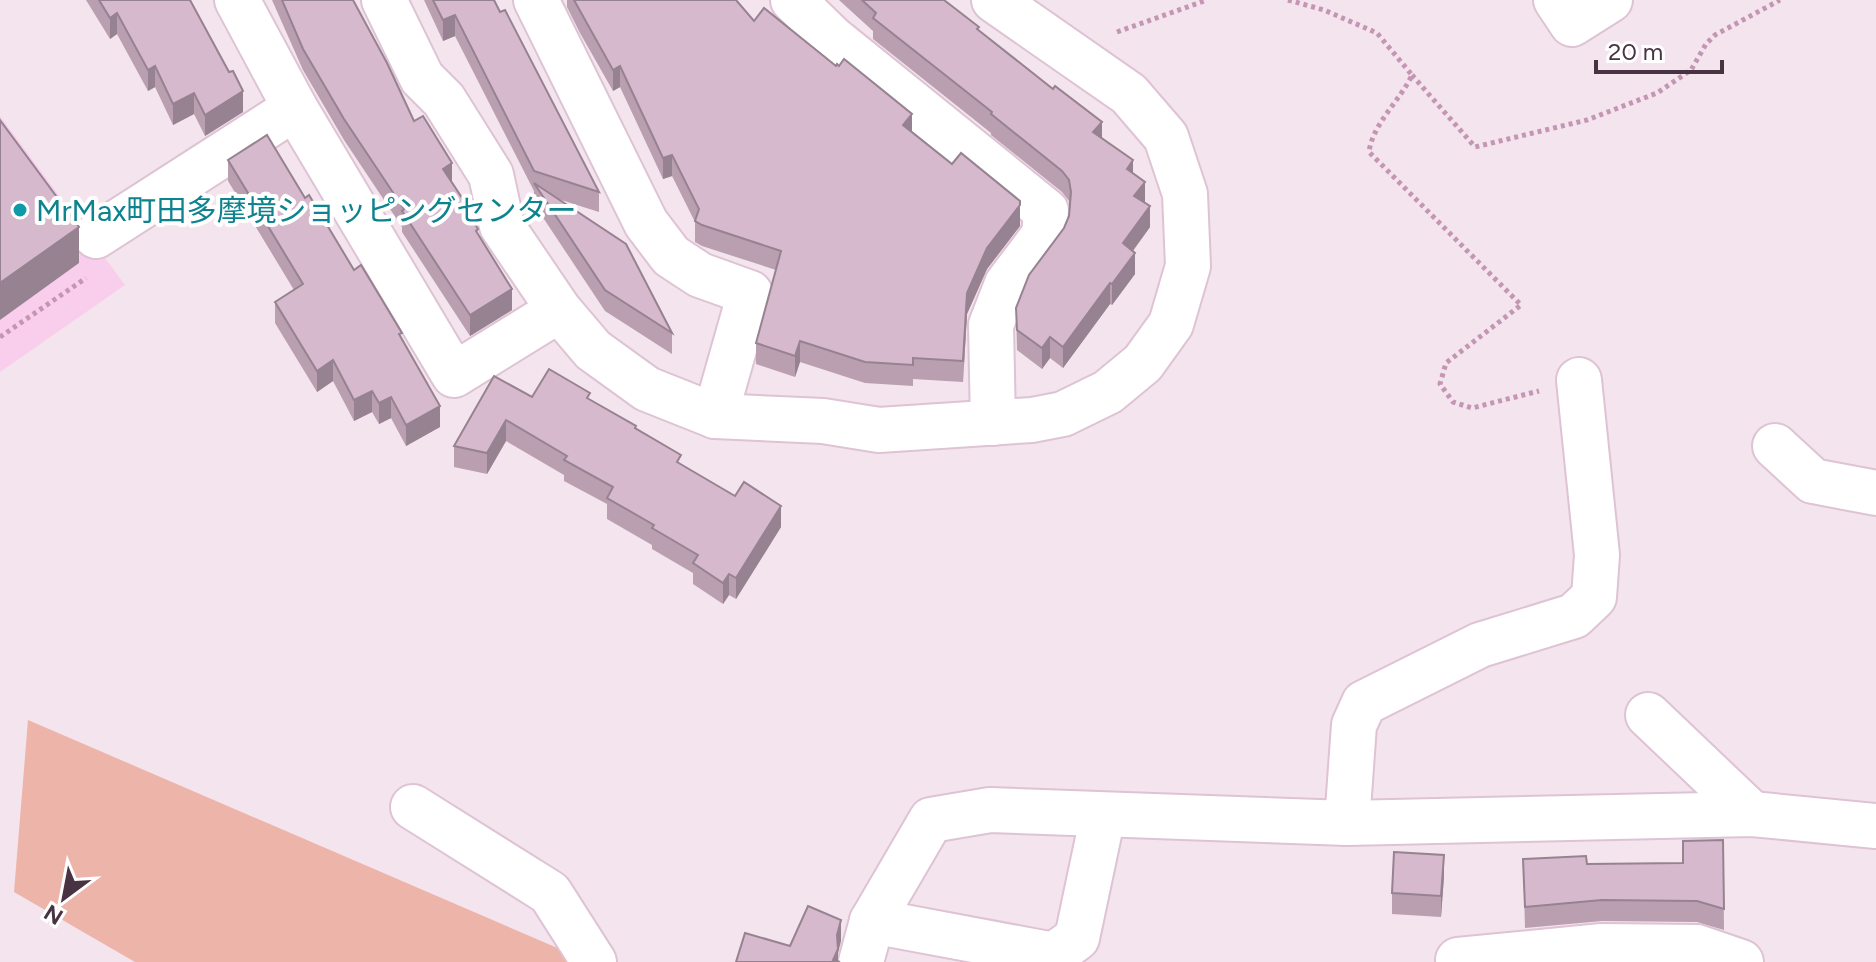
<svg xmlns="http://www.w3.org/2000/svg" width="1876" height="962" font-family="Figtree,'Noto Sans JP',sans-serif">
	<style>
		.commercial { fill: #f9cdec }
		.green { fill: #edb4a9 }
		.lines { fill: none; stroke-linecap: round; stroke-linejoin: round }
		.minor-casing { stroke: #dec3d4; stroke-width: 48 }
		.path { stroke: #c496b3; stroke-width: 5; stroke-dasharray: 4 4; stroke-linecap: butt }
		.minor { stroke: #fff; stroke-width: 44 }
		.wall { fill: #b99fb0 }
		.shaded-wall { fill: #968290 }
		.building { fill: #d7b9cd; stroke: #968290; stroke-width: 2 }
		.culture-dot { fill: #0f9aa8; stroke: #fff; stroke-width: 3 }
		.labels { text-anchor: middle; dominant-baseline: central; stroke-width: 8; stroke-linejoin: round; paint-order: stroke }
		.culture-label { font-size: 30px; fill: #0d838f; stroke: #fff; text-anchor: start }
	</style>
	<rect width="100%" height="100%" fill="#f4e4ee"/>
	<!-- commercial -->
	<polygon class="commercial" points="0,116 125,285 0,372"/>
	<!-- green -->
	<polygon class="green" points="28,720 590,962 135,962 14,892"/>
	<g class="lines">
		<!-- minor casing -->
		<g class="minor-casing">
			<g id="minor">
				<polyline points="237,0 295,108 454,375 559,310"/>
				<polyline points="384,0 422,78 444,100 491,175 502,226 559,310 593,350 647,389 715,416 823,421 879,430 1032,420 1063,414 1108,392 1143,363 1171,324 1188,266 1185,194 1166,137 1129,94 994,0"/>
				<polyline points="536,0 646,223 671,256 700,275 750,293 715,416"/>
				<polyline points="793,0 832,38 1046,211 1044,235 1007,284 991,325 993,423"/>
				<polyline points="1556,0 1572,24 1610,0"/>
				<polyline points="96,236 295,108"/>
				<polyline points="1775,446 1813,481 1876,493"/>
				<polyline points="1648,715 1752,814"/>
				<polyline points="413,807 550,893 594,962"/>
				<polyline points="1347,823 1354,725 1364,703 1480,645 1574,616 1594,597 1597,555 1579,380"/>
				<polyline points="872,921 1054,955 1077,938 1103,815"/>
				<polyline points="1458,960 1602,946 1697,947 1741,962"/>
				<polyline points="861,962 872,921 931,820 990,810 1347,823 1752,814 1876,826"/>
			</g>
		</g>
		<!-- path -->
		<g class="path">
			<path d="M1288 0 1324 10 1377 33 1412 75C1400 101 1373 123 1369 152L1521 305 1446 363 1440 384 1453 402 1472 408 1539 391"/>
			<polyline points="1117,32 1207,0"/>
			<polyline points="1412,75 1475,147 1587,120 1657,93 1691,70 1706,44 1715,35 1780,0"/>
			<polyline points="0,337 86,278"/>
		</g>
		<!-- minor -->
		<use href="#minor" class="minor"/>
	</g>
	<!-- wall -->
	<g class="wall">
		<polygon points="86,0 190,0 243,112 205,136 194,114 173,125 155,87 148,91 117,34 110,39"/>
		<polygon points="272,0 353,0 414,121 452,183 476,226 478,234 512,310 470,336 402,232 402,227 344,140 303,70"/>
		<polygon points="424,0 494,0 500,12 599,192 599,212 558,199 672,333 672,354 605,311 534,204 534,191 455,36 443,41"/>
		<polygon points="567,0 736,0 754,21 912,132 1020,226 987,269 967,314 963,382 913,379 913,386 865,383 800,362 795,377 756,364 756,343 776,270 702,246 695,242 695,222 672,176 663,179 620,87 613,91 580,33 567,7"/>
		<polygon points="839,0 944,0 1102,138 1133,173 1145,203 1150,227 1133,251 1135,274 1112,305 1110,304 1063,368 1050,358 1042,369 1017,350 1016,308 1064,228 1069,216 1069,201 1062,192 991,135 991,133 873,39 873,31"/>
		<polygon points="228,160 305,198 402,339 440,427 406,446 391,418 379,424 372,412 354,421 333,381 317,392 275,323 275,302 294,290 228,181"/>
		<polygon points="532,397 590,400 636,428 681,464 781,527 736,599 729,595 723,604 693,584 693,573 652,549 652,545 607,519 607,504 564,481 564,475 506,441 487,474 454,467 454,446"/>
		<polygon points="1723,840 1724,930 1697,922 1602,921 1525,928 1523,859 1587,864 1683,863"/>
		<polygon points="1444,876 1441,917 1392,914 1392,893"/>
	</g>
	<!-- shaded-wall -->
	<g class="shaded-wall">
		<polygon points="117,13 117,34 110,39 110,18"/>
		<polygon points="455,15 455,36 443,41 443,20"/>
		<polygon points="155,66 155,87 148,91 148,70"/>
		<polygon points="620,66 620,87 613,91 613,70"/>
		<polygon points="243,91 243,112 205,136 205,115"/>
		<polygon points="194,93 194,114 173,125 173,104"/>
		<polygon points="912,114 912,135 903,125"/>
		<polygon points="1102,122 1102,143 1093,132"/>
		<polygon points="672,155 672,176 663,179 663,158"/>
		<polygon points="1133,160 1133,180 1127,169"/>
		<polygon points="452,163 452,184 443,169"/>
		<polygon points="1145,182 1145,203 1134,217 1134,196"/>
		<polygon points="1020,201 1020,226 987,269 967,314 963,382 967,293 987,248"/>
		<polygon points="1150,206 1150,227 1123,264 1123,243"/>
		<polygon points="79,227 79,263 0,320 0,283"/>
		<polygon points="1135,253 1135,274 1112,305 1112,284"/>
		<polygon points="1110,283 1110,304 1063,368 1063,347"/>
		<polygon points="512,289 512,310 470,336 470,315"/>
		<polygon points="1050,337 1050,358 1042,369 1042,348"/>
		<polygon points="800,341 800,362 795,377 795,356"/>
		<polygon points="333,360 333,381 317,392 317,371"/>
		<polygon points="372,391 372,412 354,421 354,400"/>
		<polygon points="391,397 391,418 379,424 379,403"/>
		<polygon points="440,406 440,427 406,446 406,425"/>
		<polygon points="506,420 506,441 487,474 487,453"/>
		<polygon points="781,506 781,527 736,599 736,578"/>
		<polygon points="729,574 729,595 723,604 723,583"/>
		<polygon points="1444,855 1444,876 1441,917 1441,896"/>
		<polygon points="841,920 841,941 838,953 838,962 833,962 837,935"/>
	</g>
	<!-- building -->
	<g class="building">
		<polygon points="99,0 190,0 229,72 233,71 243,91 205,115 194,93 173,104 155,66 148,70 117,13 110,18"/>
		<polygon points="282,0 353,0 387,63 414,121 423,116 452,163 443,169 476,219 473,221 478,229 476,231 512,289 470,315 402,211 404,209 344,119 303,49"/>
		<polygon points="433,0 494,0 500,12 505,10 599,192 534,171 455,15 443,20"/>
		<polygon points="574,0 736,0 754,21 764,8 836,66 837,64 839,66 844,59 912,114 903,125 952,164 961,153 1020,201 1020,205 987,248 967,293 963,361 913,358 913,365 865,362 800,341 795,356 756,343 781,251 702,225 695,221 699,209 672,155 663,158 620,66 613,70"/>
		<polygon points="862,0 944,0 979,27 977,29 1053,89 1055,86 1102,122 1093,132 1133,160 1127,169 1145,182 1134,196 1150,206 1123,243 1135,253 1112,284 1110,283 1063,347 1050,337 1042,348 1017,330 1016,308 1029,275 1064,228 1069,216 1071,192 1069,180 1062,171 991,114 992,112 873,18 876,13"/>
		<polygon points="0,120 79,227 0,283"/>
		<polygon points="267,135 305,198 309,195 354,270 361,265 402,333 399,334 440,406 406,425 391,397 379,403 372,391 354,400 333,360 317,371 275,302 303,284 228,160"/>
		<polygon points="534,183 626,244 672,333 605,290"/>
		<polygon points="549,369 590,393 587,398 636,426 635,428 681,455 677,462 735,496 744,482 781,506 736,578 729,574 723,583 693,563 698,555 652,528 654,525 607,498 613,487 564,460 567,456 506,420 487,453 454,446 494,376 532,397"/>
		<polygon points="1723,840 1724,909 1697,901 1602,900 1525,907 1523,859 1586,856 1587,864 1683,863 1683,841"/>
		<polygon points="1394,852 1444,855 1441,896 1392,893"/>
		<polygon points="808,906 841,920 837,935 838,949 833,960 840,962 736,962 745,933 790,946"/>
	</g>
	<!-- markers -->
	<circle class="culture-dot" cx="20" cy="210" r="8"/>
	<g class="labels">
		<!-- culture labels -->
		<g class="culture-label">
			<text x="36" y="210">MrMax町田多摩境ショッピングセンター</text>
		</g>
	</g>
	<!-- north arrow -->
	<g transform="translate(64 898) rotate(212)" stroke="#ffffff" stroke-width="6" paint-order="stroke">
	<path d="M0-6L14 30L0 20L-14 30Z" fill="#473341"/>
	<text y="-12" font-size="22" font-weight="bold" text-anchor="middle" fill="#473341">N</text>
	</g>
	<!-- scale -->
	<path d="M1596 60v12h126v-12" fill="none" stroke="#473341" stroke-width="4"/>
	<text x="1608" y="60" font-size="24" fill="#473341" stroke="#ffffff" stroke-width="6" paint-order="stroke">20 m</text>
</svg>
